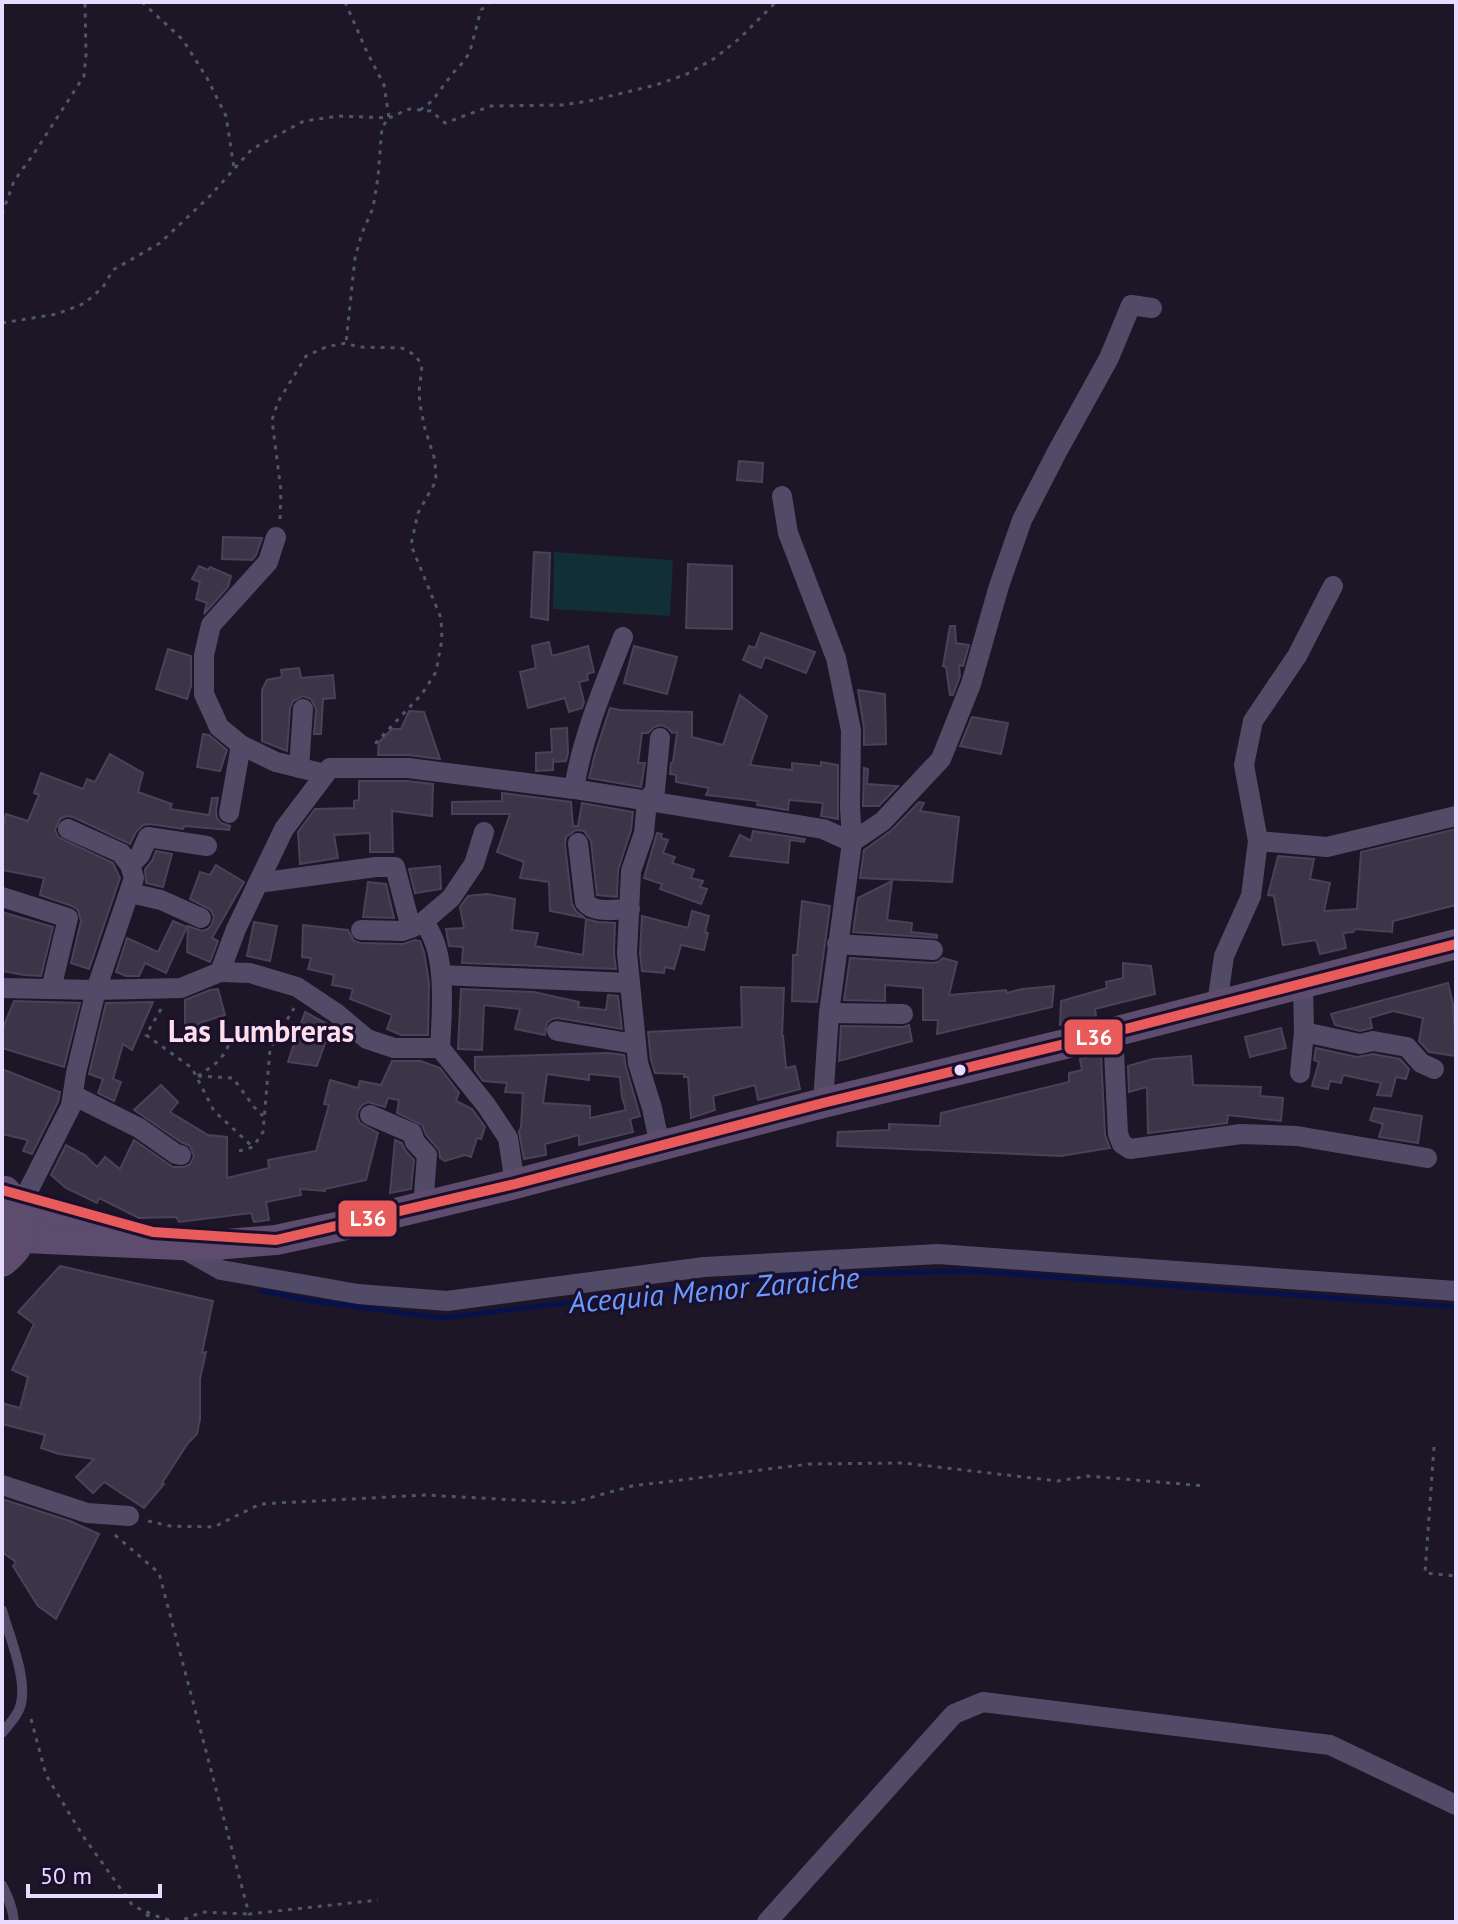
<svg xmlns="http://www.w3.org/2000/svg" width="1458" height="1924" font-family="'PT Sans',sans-serif">
	<style>
		.green { fill: #122e37 }
		.lines { fill: none; stroke-linecap: round; stroke-linejoin: round }
		.stream { stroke: #07124d; stroke-width: 5 }
		.building { fill: #3c3548; stroke: #4a415a; stroke-width: 2; fill-rule: evenodd }
		.path { stroke: #4c576c; stroke-width: 3; stroke-dasharray: 4 6; stroke-linecap: butt }
		.service { stroke: #524b68; stroke-width: 10 }
		.minor { stroke: #524b68; stroke-width: 20 }
		.primary { stroke: #5d4c6d; stroke-width: 30 }
		.bus-1-casing { stroke: #1b0f2e; stroke-width: 16 }
		.bus-1 { stroke: #e95b5a; stroke-width: 10 }
		.bus-dot { fill: #e7dcff; stroke: #1b0f2e; stroke-width: 3 }
		.labels { text-anchor: middle; dominant-baseline: central; stroke-width: 6; stroke-linejoin: round; paint-order: stroke }
		.neighbourhood-label { font-size: 30px; font-weight: bold; fill: #ffdeec; stroke: #1b0f2e }
		.water-label { font-size: 30px; font-style: italic; fill: #6a9cff; stroke: #1b0f2e }
		.line-badge { stroke: #1b0f2e; stroke-width: 3 }
		.badge-label { font-size: 22px; text-anchor: middle; font-weight: bold; fill: #fff }
	</style>
	<rect width="100%" height="100%" fill="#1c1627"/>
	<!-- green -->
	<polygon class="green" points="554,552 673,560 670,616 553,609"/>
	<g class="lines">
		<!-- stream -->
		<polyline class="stream" points="262,1291 312,1301 442,1318 793,1275 971,1271 1456,1307"/>
	</g>
	<!-- building -->
	<g class="building">
		<polygon points="739,461 763,463 762,482 737,480"/>
		<polygon points="223,537 262,538 256,555 252,560 222,559"/>
		<polygon points="534,552 550,553 548,620 531,617"/>
		<polygon points="688,564 732,566 732,629 686,628"/>
		<polygon points="199,566 208,570 210,567 231,576 228,587 204,614 207,603 196,599 200,582 192,579"/>
		<polygon points="950,626 955,626 956,643 969,645 963,666 959,665 960,676 953,695 950,695 946,667 943,666"/>
		<polygon points="761,633 815,652 806,673 765,657 761,668 743,660 749,646 755,648"/>
		<polygon points="549,642 552,656 588,646 594,672 587,674 588,680 579,682 584,702 582,708 569,712 565,698 528,708 520,672 536,668 532,646"/>
		<polygon points="634,646 677,657 667,694 624,683"/>
		<polygon points="168,649 191,656 191,686 187,699 156,689"/>
		<polygon points="299,668 301,678 333,675 335,698 323,699 321,734 314,734 316,709 311,699 303,696 293,701 290,708 287,751 262,741 262,690 267,680 282,677 281,670"/>
		<polygon points="858,690 885,694 886,744 864,745 864,728"/>
		<polygon points="740,695 767,716 750,765 792,770 792,763 821,766 821,762 838,765 838,819 821,816 823,803 789,800 788,810 757,805 758,801 706,795 709,788 676,782 676,775 670,774 671,763 673,762 677,732 672,733 668,728 662,725 654,727 648,733 642,733 638,763 645,763 641,787 589,778 595,754 610,708 620,710 692,712 692,737 723,745"/>
		<polygon points="409,711 424,712 440,759 409,755 378,755 379,742 392,729 401,729"/>
		<polygon points="972,717 1008,723 1001,754 960,746"/>
		<polygon points="567,728 568,753 566,761 553,762 553,758 553,770 536,771 536,753 552,752 551,729"/>
		<polygon points="203,734 209,735 227,750 220,771 197,767"/>
		<polygon points="110,754 143,773 138,792 172,804 170,809 209,815 212,798 218,798 216,811 217,818 221,823 230,826 229,830 184,826 183,829 150,824 143,825 136,832 130,844 73,817 66,816 60,819 55,830 58,837 113,863 120,878 89,969 71,963 81,921 78,910 72,906 40,895 44,878 2,870 2,830 6,814 28,821 39,795 34,793 41,773 83,789 87,779 95,782"/>
		<polygon points="864,768 868,769 867,784 898,786 879,806 863,806"/>
		<polygon points="359,781 407,781 433,784 432,816 392,811 393,852 370,852 370,833 334,835 338,858 300,864 298,832 315,809 354,808 354,801 359,800"/>
		<polygon points="502,793 571,802 573,826 578,826 582,803 633,812 631,830 618,870 617,897 597,895 591,841 584,831 576,830 566,837 565,845 572,904 576,911 585,918 550,911 549,882 520,878 524,862 497,852 510,814 452,814 452,802 502,801"/>
		<polygon points="919,802 924,803 920,811 959,817 952,882 860,878 864,850 892,830"/>
		<polygon points="1456,829 1456,905 1393,921 1392,932 1355,929 1353,932 1343,933 1346,948 1320,954 1316,940 1283,945 1274,896 1268,895 1278,856 1314,859 1310,879 1330,883 1324,911 1357,909 1361,852"/>
		<polygon points="753,831 805,839 804,842 790,840 788,863 730,856 740,835 751,841"/>
		<polygon points="657,833 662,834 661,838 668,840 663,853 675,857 672,863 694,870 691,878 703,881 700,887 707,889 701,904 660,889 662,884 644,878"/>
		<polygon points="156,851 172,854 163,887 146,883 145,869 152,861"/>
		<polygon points="216,865 244,882 212,938 218,941 210,962 187,952 188,926 202,931 208,929 212,924 214,917 211,910 190,899 200,872 210,875"/>
		<polygon points="440,866 441,889 415,893 409,869"/>
		<polygon points="892,881 887,920 912,923 911,932 937,935 937,938 853,932 858,898"/>
		<polygon points="368,882 386,884 394,918 363,917"/>
		<polygon points="487,894 515,899 512,930 538,933 535,946 583,955 586,919 598,922 615,923 614,953 616,969 462,963 463,947 449,946 446,929 464,928 460,907 468,896"/>
		<polygon points="802,901 830,906 817,1002 792,1001 793,955 797,955"/>
		<polygon points="692,911 709,916 705,932 708,933 704,950 681,945 674,969 665,967 664,973 642,971 640,953 642,916 688,928"/>
		<polygon points="2,912 53,927 41,976 24,975 2,971"/>
		<polygon points="173,921 187,927 166,973 145,963 139,976 126,976 116,972 127,938 158,952"/>
		<polygon points="254,922 277,926 270,961 247,956"/>
		<polygon points="303,925 348,930 354,941 361,943 403,944 415,940 420,941 424,952 429,983 428,1035 401,1035 387,1029 392,1015 350,999 353,989 332,985 334,975 308,969 311,958 302,957"/>
		<polygon points="850,958 932,963 938,962 943,958 957,962 949,995 1006,990 1007,993 1022,989 1054,986 1052,1007 937,1034 938,1020 923,1020 923,988 885,985 885,1001 844,1000"/>
		<polygon points="1123,963 1151,966 1155,994 1095,1009 1096,1016 1060,1025 1061,1001 1107,988 1106,982 1123,978"/>
		<polygon points="1448,983 1453,1004 1456,1056 1429,1052 1419,1041 1423,1018 1393,1011 1370,1018 1372,1028 1360,1031 1335,1025 1331,1014"/>
		<polygon points="741,987 784,988 782,1036 783,1036 786,1068 795,1066 800,1089 758,1100 755,1085 713,1096 715,1110 691,1118 688,1077 684,1077 684,1074 655,1073 651,1060 648,1032 742,1027"/>
		<polygon points="218,989 225,1015 199,1023 203,1031 185,1038 185,1000 210,990"/>
		<polygon points="461,989 534,992 579,1002 578,1007 606,1010 608,995 618,996 622,1029 558,1018 552,1019 547,1023 545,1035 515,1029 520,1009 484,1005 482,1050 458,1049"/>
		<polygon points="14,1001 80,1003 64,1067 2,1048 2,1030"/>
		<polygon points="153,1002 132,1050 123,1044 113,1079 121,1082 114,1101 98,1093 103,1079 89,1074 106,1003"/>
		<polygon points="305,1012 331,1026 317,1066 288,1062"/>
		<polygon points="909,1025 912,1041 839,1061 841,1026 903,1027"/>
		<polygon points="1281,1028 1286,1048 1250,1057 1245,1037"/>
		<polygon points="1316,1048 1357,1057 1373,1054 1400,1059 1409,1069 1406,1079 1396,1077 1391,1096 1377,1095 1381,1083 1343,1075 1341,1083 1330,1081 1328,1089 1312,1086 1319,1062 1314,1060"/>
		<path d="M608 1053 624 1055 626 1067 640 1116 630 1119 633 1132 579 1145V1135L545 1144 546 1155 524 1159 519 1132 521 1127 523 1093 505 1092 507 1083 483 1081 475 1070V1057ZM547 1074 589 1080V1074L620 1077 622 1097 626 1110 590 1118V1106L543 1103Z"/>
		<polygon points="1101,1054 1105,1135 1110,1148 1061,1156 837,1146 838,1132 889,1130 889,1124 940,1126 941,1113 1069,1082 1069,1073 1082,1070 1080,1059"/>
		<polygon points="1191,1056 1193,1085 1261,1087 1260,1096 1283,1098 1281,1121 1228,1115 1227,1123 1148,1133 1147,1087 1129,1092 1128,1066 1153,1059"/>
		<polygon points="392,1061 421,1061 440,1068 459,1093 456,1101 472,1109 485,1127 481,1139 477,1138 471,1157 465,1155 445,1161 440,1158 439,1150 426,1135 422,1125 397,1113 399,1100 388,1098 385,1107 368,1102 362,1105 358,1111 357,1117 360,1123 378,1133 366,1180 325,1189 325,1191 300,1189 301,1195 266,1202 269,1220 254,1222 251,1213 179,1222 176,1217 139,1218 99,1198 97,1203 66,1188 51,1175 66,1145 85,1155 97,1167 105,1157 120,1169 134,1140 173,1167 184,1167 190,1164 194,1157 190,1146 181,1142 134,1110 161,1085 178,1102 170,1112 208,1135 227,1137 227,1178 269,1168 268,1160 316,1151 329,1105 324,1104 330,1080 358,1088 360,1081 381,1085"/>
		<polygon points="2,1069 60,1092 58,1102 32,1154 23,1151 28,1140 2,1134"/>
		<polygon points="1374,1108 1422,1116 1418,1143 1379,1137 1383,1124 1370,1120"/>
		<polygon points="395,1140 402,1143 405,1150 414,1160 411,1189 390,1193"/>
		<polygon points="60,1266 213,1301 202,1353 206,1352 200,1379 200,1419 197,1434 188,1443 162,1483 164,1484 144,1508 104,1482 93,1493 76,1477 94,1459 59,1454 41,1448 45,1435 2,1424 2,1403 20,1408 28,1377 12,1370 34,1324 18,1312"/>
		<polygon points="2,1499 70,1521 99,1534 56,1619 38,1606 13,1566 16,1562 2,1552"/>
	</g>
	<g class="lines">
		<!-- path -->
		<g class="path">
			<polyline points="142,2 183,40 207,78 226,116 234,168"/>
			<polyline points="345,2 367,52 384,85 389,118 382,127 378,177 373,208 362,233 355,258 346,343"/>
			<polyline points="420,110 432,101 453,73 465,60 470,51 481,10 490,2"/>
			<polyline points="2,214 14,181 33,155 84,76 86,54 85,2"/>
			<polyline points="2,323 57,314 85,303 103,287 113,270 160,243 210,196 252,149 304,121 339,116 389,118 409,109 431,111 445,123 491,106 562,105 589,101 656,85 687,74 715,58 740,38 776,2"/>
			<polyline points="280,519 281,491 272,420 278,402 306,356 326,347 346,343 358,347 402,348 415,355 422,365 419,392 420,405 425,429 435,460 436,481 418,513 411,545 441,618 442,639 436,672 422,694 371,748"/>
			<polyline points="161,1009 146,1035 192,1068 214,1111 253,1147"/>
			<path d="M198 1076C204 1071 214 1066 219 1060 232 1047 231 1025 253 1023L275 1040"/>
			<polyline points="198,1076 233,1078 254,1107 263,1116"/>
			<polyline points="239,1151 253,1147 263,1132 270,1049 294,1008"/>
			<polyline points="1434,1447 1425,1573 1456,1576"/>
			<polyline points="148,1521 170,1526 214,1527 260,1504 425,1495 571,1503 632,1486 809,1464 903,1463 1058,1481 1088,1476 1205,1486"/>
			<polyline points="115,1535 159,1573 249,1914 378,1900"/>
			<polyline points="31,1719 46,1775 83,1836 133,1906 159,1917 178,1922 202,1912 249,1914"/>
			<polyline points="146,1914 156,1922"/>
		</g>
		<!-- service -->
		<g class="service">
			<path d="M2 1610C9 1636 29 1681 20 1707 17 1717 8 1725 2 1733"/>
			<path d="M2 1885C8 1897 13 1908 14 1922"/>
		</g>
		<!-- minor -->
		<g class="minor">
			<polyline points="276,537 268,562 211,625 204,655 204,694 219,727 241,745 276,762 325,774"/>
			<polyline points="660,738 655,790 647,801 644,833 631,871 627,953 638,1063 652,1108 660,1146"/>
			<polyline points="299,768 303,709"/>
			<path d="M574 789C582 737 604 686 623 637"/>
			<polyline points="229,813 241,745"/>
			<polyline points="1258,841 1244,765 1253,721 1297,656 1333,586"/>
			<path d="M578 843 585 902C594 914 616 909 630 909"/>
			<polyline points="130,865 140,855 148,837 207,846"/>
			<polyline points="258,883 376,867 395,867 411,928 423,922"/>
			<polyline points="130,893 161,900 201,918"/>
			<polyline points="2,897 68,918 51,989"/>
			<polyline points="361,930 403,931 411,928"/>
			<polyline points="837,944 933,950"/>
			<polyline points="220,972 250,973 297,987 336,1013 367,1039 394,1048 440,1048 486,1105 508,1138 515,1184"/>
			<polyline points="442,975 630,983"/>
			<polyline points="2,988 96,990 181,988 220,972 236,929 284,829 330,768 408,768 574,789 823,829 852,842 850,807 851,730 836,658 788,533 782,496"/>
			<polyline points="1217,1004 1224,956 1251,896 1258,841 1327,847 1456,816"/>
			<polyline points="829,1013 903,1014"/>
			<polyline points="557,1031 635,1044"/>
			<polyline points="1113,1032 1118,1134 1122,1144 1130,1149 1241,1134 1297,1136 1427,1158"/>
			<polyline points="1304,1032 1360,1044 1373,1041 1407,1047 1421,1063 1434,1069"/>
			<path d="M440 1048C442 1013 448 949 423 922L451 898 474 864 484 832"/>
			<polyline points="1300,1073 1304,1032 1303,983"/>
			<polyline points="73,1095 139,1128 176,1154 181,1155"/>
			<polyline points="823,1103 829,1013 852,842 883,821 941,759 971,684 999,586 1022,520 1057,452 1109,358 1131,305 1152,308"/>
			<polyline points="370,1115 412,1133 415,1142 427,1155 423,1207"/>
			<polyline points="25,1197 71,1106 76,1073 96,990 134,878 130,865 121,853 68,829"/>
			<polyline points="184,1249 221,1270 358,1294 447,1301 704,1267 938,1254 1456,1291"/>
			<polyline points="2,1485 87,1513 129,1516"/>
			<polyline points="767,1922 954,1714 983,1702 1330,1745 1456,1805"/>
		</g>
		<!-- primary -->
		<g class="primary">
			<polyline points="2,1212 99,1225"/>
			<polyline points="2,1237 201,1246 276,1240 346,1225 515,1184 823,1103 1102,1035 1456,944"/>
			<path d="M2 1262C29 1241 30 1215 5 1191"/>
		</g>
		<!-- bus-1 casing -->
		<g class="bus-1-casing">
			<polyline id="bus-1" points="2,1190 153,1232 276,1240 515,1184 823,1103 1102,1035 1456,944"/>
		</g>
		<!-- bus-1 -->
		<use href="#bus-1" class="bus-1"/>
	</g>
	<!-- markers -->
	<circle class="bus-dot" cx="960" cy="1070" r="7"/>
	<g class="labels">
		<!-- neighbourhood labels -->
		<g class="neighbourhood-label">
			<text x="261" y="1030">Las Lumbreras</text>
		</g>
		<!-- water labels -->
		<g class="water-label">
			<text transform="translate(714 1289) rotate(-5)">Acequia Menor Zaraiche</text>
		</g>
	</g>
	<g class="line-badge">
		<rect x="1063" y="1018" width="61" height="38" rx="8" fill="#e95b5a"/>
		<rect x="337" y="1199" width="61" height="39" rx="8" fill="#e95b5a"/>
	</g>
	<g class="badge-label">
		<text x="1094" y="1045">L36</text>
		<text x="368" y="1226">L36</text>
	</g>
	<!-- border -->
	<rect width="1458" height="1924" fill="none" stroke="#e7dcff" stroke-width="8"/>
	<!-- scale -->
	<path d="M28 1884v12h132v-12" fill="none" stroke="#e7dcff" stroke-width="4"/>
	<text x="40" y="1884" font-size="24" fill="#e7dcff" stroke="#1b0f2e" stroke-width="6" paint-order="stroke">50 m</text>
</svg>
